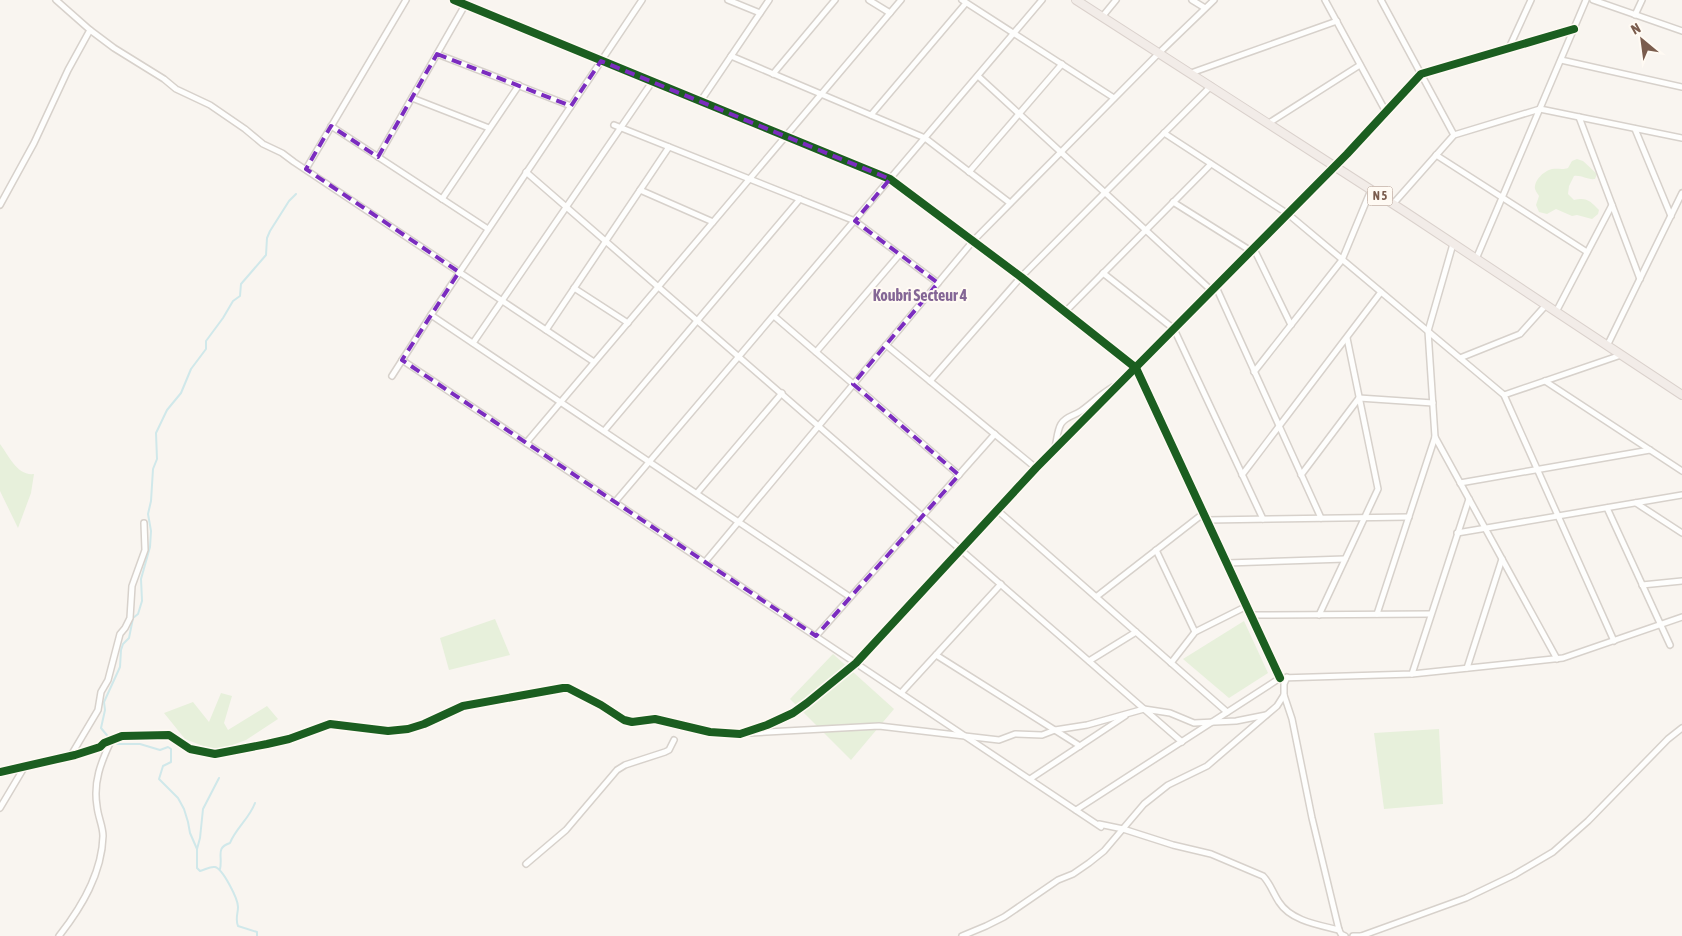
<svg xmlns="http://www.w3.org/2000/svg" width="1682" height="936" font-family="'Asap Condensed',sans-serif">
	<style>
		.green { fill: #e7f0db }
		.lines { fill: none; stroke-linecap: round; stroke-linejoin: round }
		.stream { stroke: #d0e8ea; stroke-width: 2 }
		.minor-casing { stroke: #d7d1cb; stroke-width: 8 }
		.trunk-casing { stroke: #dad1cc; stroke-width: 10 }
		.minor { stroke: #fefefd; stroke-width: 5 }
		.trunk { stroke: #f2ece8; stroke-width: 8 }
		.cycleway-casing { stroke: #fffaf3; stroke-width: 11 }
		.cycleway { stroke: #1b5e20; stroke-width: 8 }
		.marked { fill: none; stroke: #7b2cbf; stroke-width: 4; stroke-dasharray: 10 6; stroke-linejoin: round }
		.labels { text-anchor: middle; dominant-baseline: central; stroke-width: 4; stroke-linejoin: round; paint-order: stroke }
		.shield { fill: #fffaf3; stroke: #a28b7f; stroke-width: 1 }
		.shield-label { font-size: 12px; font-weight: bold; fill: #7a5c4d }
		.quarter-label { font-size: 16px; font-weight: bold; fill: #846695; stroke: #fffaf3 }
	</style>
	<rect width="100%" height="100%" fill="#f9f5f0"/>
	<!-- green -->
	<g class="green">
		<path d="M1577 159 1583 161 1597 174 1595 179C1587 180 1582 175 1574 176L1569 186 1568 194 1574 200C1587 197 1590 201 1599 210L1598 214 1592 219 1577 215 1572 216 1556 209 1547 214 1539 212 1536 205 1539 196C1538 194 1536 192 1535 189 1534 180 1544 171 1552 169 1558 168 1562 170 1568 168L1572 161Z"/>
		<path d="M0 444C9 456 17 476 34 474L31 493 18 528 0 491Z"/>
		<polygon points="495,619 510,655 449,670 440,638"/>
		<polygon points="1244,621 1268,673 1229,698 1183,659"/>
		<polygon points="833,654 894,709 851,760 790,699"/>
		<polygon points="221,693 232,696 224,723 228,730 267,706 278,719 246,740 216,751 185,739 164,713 193,702 209,722"/>
		<polygon points="1439,729 1443,804 1384,809 1374,733"/>
	</g>
	<g class="lines">
		<!-- stream -->
		<g class="stream">
			<polyline points="110,739 101,728 105,710 104,702 120,667 121,650 123,644 129,638 133,618 138,614 142,601 141,579 150,547 151,531 148,514 151,501 153,469 157,459 156,433 167,410 181,393 191,369 206,349 206,341 223,318 233,301 240,296 241,284 266,255 267,238 270,231 289,201 296,194"/>
			<path d="M113 742 118 744H140L160 750 168 747 171 749V762L163 766 159 779 178 798 184 809 188 822 190 833 197 849V868L200 871C205 870 210 866 215 867 223 869 238 899 238 907 238 914 235 919 238 926L257 932V936"/>
			<polyline points="197,849 200,838 203,809 219,778"/>
			<path d="M220 869C223 856 215 848 230 843 236 828 249 819 255 803"/>
		</g>
		<!-- minor casing -->
		<g class="minor-casing">
			<g id="minor">
				<polyline points="56,0 90,30 114,48 164,79 176,89 210,105 245,129 263,144 282,153 294,162 594,362"/>
				<polyline points="454,0 890,179 1021,277 1136,368 1280,678"/>
				<polyline points="728,0 760,13"/>
				<polyline points="869,0 890,13"/>
				<polyline points="962,0 1114,98"/>
				<polyline points="1192,0 1205,8"/>
				<polyline points="1325,0 1386,112"/>
				<polyline points="1381,0 1454,135"/>
				<polyline points="1593,0 1682,31"/>
				<polyline points="1635,15 1642,0"/>
				<polyline points="1102,17 1116,0"/>
				<polyline points="1509,48 1531,0"/>
				<polyline points="437,54 571,106"/>
				<polyline points="731,56 925,138 1010,203"/>
				<polyline points="1561,60 1682,87"/>
				<polyline points="1191,73 1337,21"/>
				<polyline points="773,74 835,0"/>
				<polyline points="978,76 1212,291"/>
				<polyline points="412,98 489,128"/>
				<polyline points="700,102 769,0"/>
				<polyline points="871,115 966,3"/>
				<polyline points="1579,117 1640,279"/>
				<polyline points="1269,123 1360,65"/>
				<polyline points="614,125 855,221 938,283"/>
				<polyline points="331,126 488,229"/>
				<polyline points="1635,129 1671,216"/>
				<polyline points="1164,133 1288,214 1504,395 1614,641"/>
				<polyline points="1436,155 1587,252"/>
				<polyline points="378,157 465,5"/>
				<polyline points="306,169 406,0"/>
				<polyline points="526,172 1182,742"/>
				<polyline points="969,172 1062,64"/>
				<polyline points="640,190 713,222"/>
				<polyline points="442,199 519,85"/>
				<polyline points="1173,202 1251,251"/>
				<polyline points="1393,204 1454,135 1540,109 1682,138"/>
				<polyline points="0,205 34,143 68,70 90,30"/>
				<polyline points="1254,249 1291,325"/>
				<polyline points="1476,259 1586,0"/>
				<polyline points="1103,273 1174,329 1263,519"/>
				<polyline points="1216,287 1321,518"/>
				<polyline points="574,288 628,323"/>
				<polyline points="1065,312 1211,164"/>
				<polyline points="1556,312 1612,205"/>
				<polyline points="431,315 850,597"/>
				<polyline points="774,316 959,475"/>
				<polyline points="546,330 669,147"/>
				<polyline points="473,343 652,82"/>
				<polyline points="886,345 1036,468"/>
				<polyline points="1607,346 1682,193"/>
				<polyline points="816,352 899,255"/>
				<polyline points="1460,358 1520,334 1546,305"/>
				<polyline points="402,360 1101,827"/>
				<polyline points="1254,372 1342,260 1371,190"/>
				<polyline points="392,376 431,315 642,0"/>
				<polyline points="930,381 1021,277 1211,86"/>
				<polyline points="1545,381 1682,471"/>
				<polyline points="1504,395 1621,355"/>
				<polyline points="604,431 800,199"/>
				<polyline points="1435,437 1557,659"/>
				<polyline points="526,443 901,0"/>
				<path d="M1055 447C1057 440 1057 431 1061 424 1066 416 1074 416 1081 411 1092 403 1101 394 1113 387"/>
				<polyline points="1242,475 1381,292"/>
				<polyline points="1301,475 1359,398 1433,403"/>
				<polyline points="1460,483 1650,450"/>
				<polyline points="697,493 782,393"/>
				<polyline points="615,502 1042,0"/>
				<polyline points="1636,503 1682,533"/>
				<polyline points="1607,508 1670,645"/>
				<polyline points="997,510 1227,712"/>
				<polyline points="1207,520 1409,517"/>
				<polyline points="1457,533 1682,495"/>
				<polyline points="1156,550 1195,632"/>
				<polyline points="705,562 973,241 1159,53 1214,0"/>
				<polyline points="1227,563 1345,559"/>
				<polyline points="1642,585 1682,581"/>
				<polyline points="1096,597 1204,513"/>
				<polyline points="1377,614 1435,437 1428,331 1453,244"/>
				<polyline points="1251,615 1431,614"/>
				<polyline points="1319,615 1378,489 1347,338"/>
				<polyline points="816,636 995,434"/>
				<polyline points="936,655 1080,746"/>
				<polyline points="1089,661 1136,632"/>
				<polyline points="1171,663 1195,632 1247,606"/>
				<polyline points="1467,668 1502,559"/>
				<polyline points="1412,674 1469,499"/>
				<polyline points="901,693 1001,584"/>
				<polyline points="1284,695 1292,719 1312,818 1339,930 1341,934 1345,936"/>
				<polyline points="750,733 879,726 999,740 1015,734 1042,735 1055,730 1087,725 1144,709 1170,713 1194,723 1236,721 1266,715"/>
				<polyline points="70,757 98,710 101,692 108,680 120,634 125,628 130,618 132,586 145,550 144,523"/>
				<polyline points="0,772 75,755 100,747 104,743 122,736 169,735 190,749 215,754 267,744 289,739 330,724 388,731 408,729 424,724 463,706 563,688 568,688 601,705 624,720 632,722 655,719 710,732 740,734 767,725 793,713 807,703 856,663 1036,468 1347,154 1421,74 1574,29"/>
				<polyline points="1030,779 1125,716"/>
				<polyline points="0,808 25,766"/>
				<polyline points="1076,810 1280,678 1412,674 1563,658 1682,617"/>
				<path d="M1099 824 1123 829 1173 845 1211 854 1263 876C1270 883 1273 893 1279 902 1291 921 1319 925 1339 930"/>
				<polyline points="526,864 566,830 617,770 625,765 665,752 669,750 674,740"/>
				<path d="M59 936C81 908 102 874 103 836 103 826 98 817 97 806 93 782 101 762 111 741"/>
				<polyline points="962,936 986,926 1004,917 1058,880 1073,874 1089,863 1104,851 1144,804 1168,785 1207,766 1277,706 1284,695 1284,684 1287,677"/>
				<polyline points="1353,936 1361,936"/>
				<polyline points="1361,936 1466,898 1514,875 1553,852 1588,821 1668,739 1682,728"/>
			</g>
		</g>
		<!-- trunk casing -->
		<g class="trunk-casing">
			<polyline id="trunk" points="1076,0 1404,211 1682,395"/>
		</g>
		<!-- minor -->
		<use href="#minor" class="minor"/>
		<!-- trunk -->
		<use href="#trunk" class="trunk"/>
		<!-- cycleway casing -->
		<g class="cycleway-casing">
			<g id="cycleway">
				<polyline points="454,0 890,179 1021,277 1136,368 1280,678"/>
				<polyline points="0,772 75,755 100,747 104,743 122,736 169,735 190,749 215,754 267,744 289,739 330,724 388,731 408,729 424,724 463,706 563,688 568,688 601,705 624,720 632,722 655,719 710,732 740,734 767,725 793,713 807,703 856,663 1036,468 1347,154 1421,74 1574,29"/>
			</g>
		</g>
		<!-- cycleway -->
		<use href="#cycleway" class="cycleway"/>
	</g>
	<!-- marked area -->
	<path class="marked" d="M437 54 571 106 601 61 890 179 855 221 938 283 853 384 959 475 816 636 402 360 459 272 306 169 331 126 378 157Z"/>
	<g class="labels">
		<!-- shield labels -->
		<rect class="shield" x="1367.5" y="186.5" width="25" height="19" rx="4"/>
		<g class="shield-label">
			<text x="1380" y="196">N 5</text>
		</g>
		<!-- quarter labels -->
		<g class="quarter-label">
			<text x="920" y="295">Koubri Secteur 4</text>
		</g>
	</g>
	<!-- north arrow -->
	<g transform="translate(1642 40) rotate(331)" stroke="#fffaf3" stroke-width="4" paint-order="stroke">
	<path d="M0-4L9 19L0 12L-9 19Z" fill="#7a5c4d"/>
	<text y="-8" font-size="14" font-weight="bold" text-anchor="middle" fill="#7a5c4d">N</text>
	</g>
</svg>
